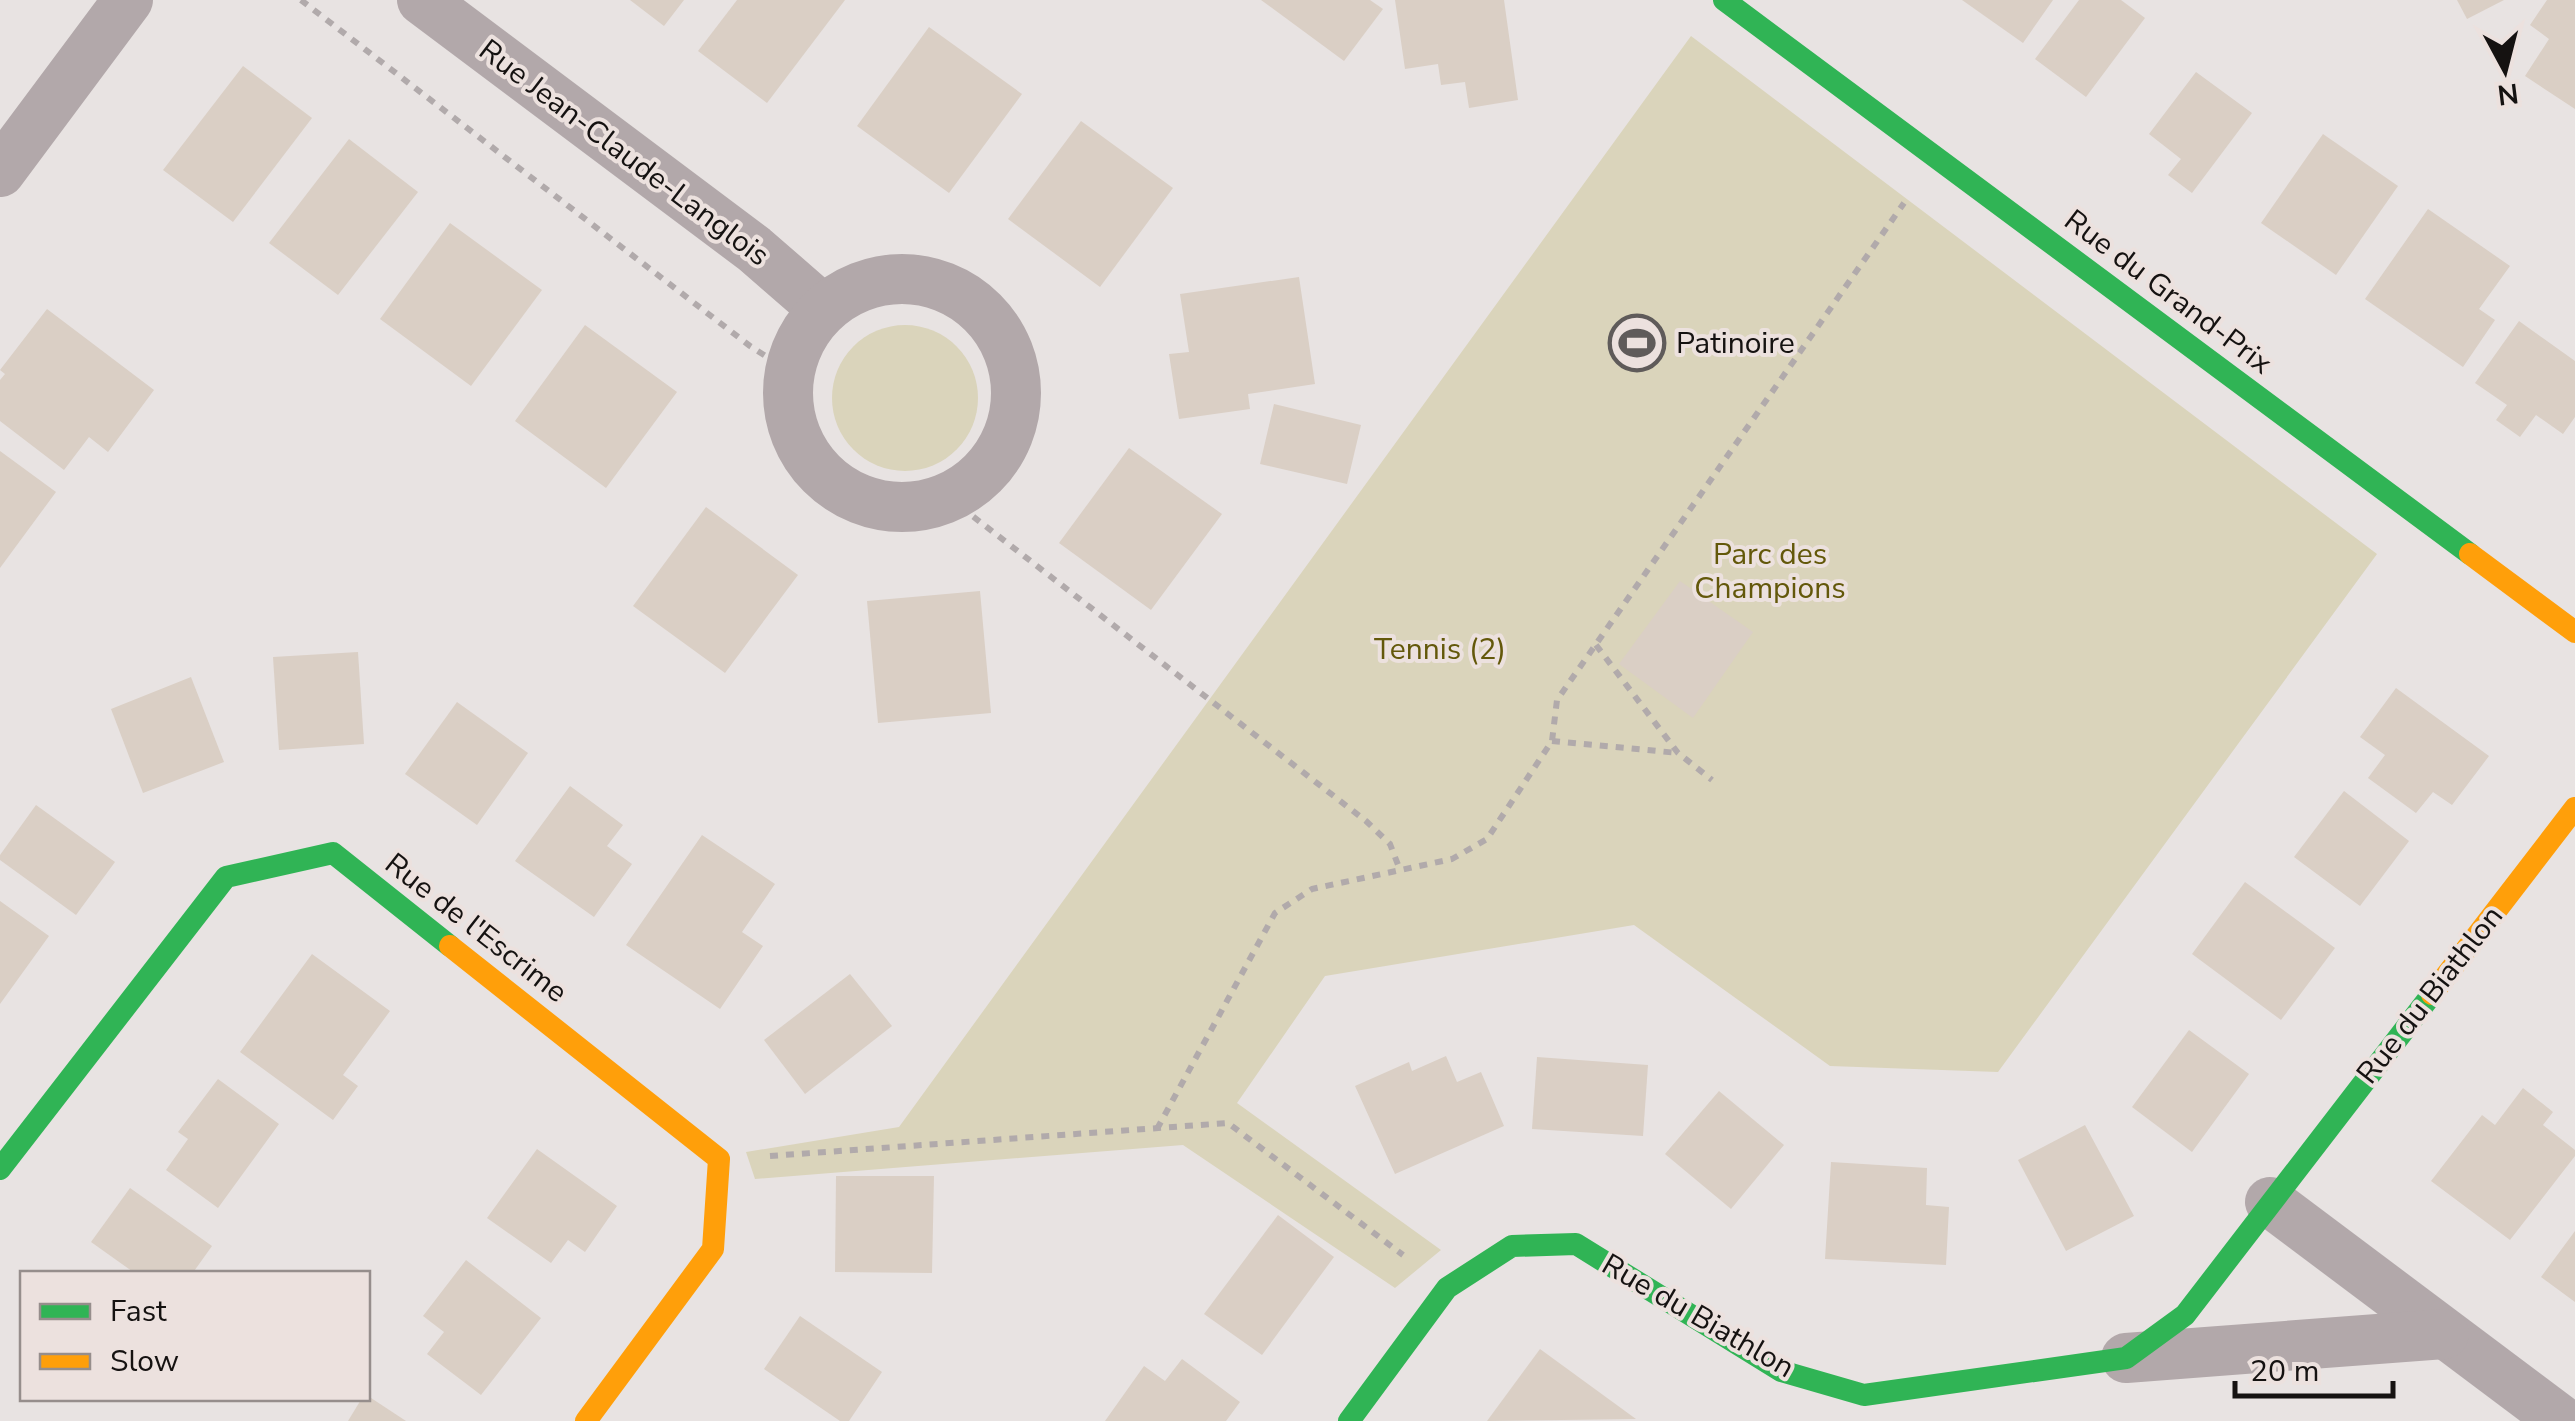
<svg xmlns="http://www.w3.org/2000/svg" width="2575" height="1421" font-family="'Nunito Sans',sans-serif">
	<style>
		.green { fill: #dad4bb }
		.building { fill: #dacfc5 }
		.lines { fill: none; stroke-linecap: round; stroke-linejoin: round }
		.path { stroke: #b1aaab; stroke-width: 6; stroke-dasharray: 8 8; stroke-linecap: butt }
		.street { stroke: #b2a8aa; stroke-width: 50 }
		.fast { stroke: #30b455; stroke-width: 22 }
		.slow { stroke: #ff9f0a; stroke-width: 22 }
		.labels { text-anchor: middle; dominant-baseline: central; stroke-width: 8; stroke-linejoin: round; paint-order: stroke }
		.street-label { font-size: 30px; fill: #151211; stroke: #ece1de }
		.poi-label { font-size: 30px; fill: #151211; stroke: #ece1de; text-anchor: start }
		.park-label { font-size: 30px; fill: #63580a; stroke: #ece1de }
	</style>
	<rect width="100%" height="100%" fill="#e8e3e2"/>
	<!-- green -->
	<g class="green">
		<polygon points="1691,36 2377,554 1998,1072 1830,1066 1634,925 1325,976 1237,1103 1441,1250 1395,1288 1183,1145 755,1179 746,1152 899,1127"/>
		<circle cx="905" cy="398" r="73"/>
	</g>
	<!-- building -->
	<g class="building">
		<polygon points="630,0 684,0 664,26"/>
		<polygon points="737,0 845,0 767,103 698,51"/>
		<polygon points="1261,0 1370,0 1383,9 1344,61"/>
		<polygon points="1395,0 1504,0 1518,100 1469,108 1465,82 1441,85 1438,64 1405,69"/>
		<polygon points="1962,0 2053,0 2023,43"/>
		<polygon points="2079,0 2121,0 2145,18 2086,97 2035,59"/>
		<polygon points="2457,0 2504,0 2467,19"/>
		<polygon points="2547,0 2575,0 2575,109 2525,76 2549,39 2530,25"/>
		<polygon points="929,27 1022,94 949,193 857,126"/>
		<polygon points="243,66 312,118 233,222 163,170"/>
		<polygon points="2196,72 2252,113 2192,193 2168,175 2181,159 2149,134"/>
		<polygon points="1081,121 1173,188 1100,287 1008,219"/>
		<polygon points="2323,134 2398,186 2336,275 2261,223"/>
		<polygon points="349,139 418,192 338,295 269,243"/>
		<polygon points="2428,209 2510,266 2479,309 2495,320 2463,367 2365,299"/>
		<polygon points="450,223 542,290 471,386 380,319"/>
		<polygon points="1299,277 1315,384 1248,394 1250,409 1179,419 1169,354 1189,352 1180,294"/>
		<polygon points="47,309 154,390 108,452 89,437 64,470 0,421 0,380 5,374 0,370"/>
		<polygon points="2519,321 2575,361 2575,417 2563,434 2536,415 2520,437 2496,420 2507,405 2475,383"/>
		<polygon points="585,325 677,392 606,488 515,421"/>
		<polygon points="1274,404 1361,425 1347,484 1260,464"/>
		<polygon points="1129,448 1222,514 1151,610 1059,543"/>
		<polygon points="0,451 56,492 0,568"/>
		<polygon points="706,507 798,575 725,673 633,606"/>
		<polygon points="1680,581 1753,632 1693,718 1619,664"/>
		<polygon points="980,591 991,713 878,723 867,601"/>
		<polygon points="358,652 364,744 279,750 273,657"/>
		<polygon points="191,677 224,762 143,793 111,709"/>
		<polygon points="2396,688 2489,756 2452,805 2433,792 2416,813 2368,778 2385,755 2360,737"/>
		<polygon points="457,702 528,753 477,825 405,774"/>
		<polygon points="570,786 623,825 607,846 632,864 594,917 515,861"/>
		<polygon points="2344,791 2409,841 2360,906 2294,857"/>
		<polygon points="36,805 115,862 76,915 0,860 0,855"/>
		<polygon points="702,835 775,884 742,932 763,946 720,1009 626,945"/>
		<polygon points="2245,882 2335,948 2281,1020 2192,954"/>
		<polygon points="0,901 49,936 0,1004"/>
		<polygon points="312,954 390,1011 343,1075 358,1086 333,1120 240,1052"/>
		<polygon points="850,974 892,1026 805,1094 764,1040"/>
		<polygon points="2189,1030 2249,1074 2192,1152 2132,1107"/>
		<polygon points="1446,1056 1457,1082 1481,1072 1504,1126 1395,1174 1355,1086 1409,1062 1412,1071"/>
		<polygon points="1537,1057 1648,1065 1643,1136 1532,1129"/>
		<polygon points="218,1079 279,1124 218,1208 166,1170 188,1139 178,1132"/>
		<polygon points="2523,1088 2553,1112 2543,1125 2575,1150 2575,1156 2510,1240 2431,1181 2482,1115 2495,1125"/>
		<polygon points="1719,1091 1784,1145 1731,1209 1665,1154"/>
		<polygon points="2085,1125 2134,1216 2066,1251 2018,1160"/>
		<polygon points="537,1149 617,1206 585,1252 568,1240 551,1263 487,1218"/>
		<polygon points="1831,1162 1927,1168 1926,1205 1949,1207 1946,1265 1825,1259"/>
		<polygon points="836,1176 934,1176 932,1273 835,1272"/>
		<polygon points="130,1188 212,1246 192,1274 136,1274 91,1242"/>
		<polygon points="1278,1215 1334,1257 1262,1355 1204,1314"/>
		<polygon points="2575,1231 2575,1302 2541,1277"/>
		<polygon points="466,1260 541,1318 481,1395 427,1354 444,1332 423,1316"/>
		<polygon points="800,1316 882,1372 849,1421 840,1421 764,1369"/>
		<polygon points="1540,1349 1636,1419 1487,1421"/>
		<polygon points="1182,1359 1240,1402 1226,1421 1105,1421 1144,1366 1165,1381"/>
		<polygon points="368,1396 406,1421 348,1421 362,1398"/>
	</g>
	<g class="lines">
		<!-- path -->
		<g class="path">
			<polyline points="301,0 750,346 789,371"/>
			<polyline points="948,497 1366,821 1390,844 1400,870"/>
			<polyline points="1596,645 1678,753 1712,780"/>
			<polyline points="1552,741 1678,753"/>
			<polyline points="1157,1129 1275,913 1312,889 1452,859 1487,839 1552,741 1557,700 1904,203"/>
			<polyline points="770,1156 1228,1123 1403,1255"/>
		</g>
		<!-- street -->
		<g class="street">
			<polyline points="422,0 754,249 823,309"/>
			<polyline points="0,172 128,0"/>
			<circle cx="902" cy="393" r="114"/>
			<polyline points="2270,1202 2562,1421"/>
			<polyline points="2126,1358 2444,1334"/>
		</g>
		<!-- fast -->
		<g class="fast">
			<polyline points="1724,0 2470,554"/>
			<polyline points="0,1169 226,877 333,853 450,946"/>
			<polyline points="1349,1421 1447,1288 1512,1246 1576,1244 1781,1371 1864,1395 2126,1358 2185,1315 2432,994"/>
		</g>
		<!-- slow -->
		<g class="slow">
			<polyline points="2470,554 2575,632"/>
			<polyline points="450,946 719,1159 713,1249 586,1421"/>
			<polyline points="2432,994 2575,808"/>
		</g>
	</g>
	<!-- icons -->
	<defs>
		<g id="stadium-ring" transform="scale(2.875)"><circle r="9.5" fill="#ece1de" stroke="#5f5b5a" stroke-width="1.5"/><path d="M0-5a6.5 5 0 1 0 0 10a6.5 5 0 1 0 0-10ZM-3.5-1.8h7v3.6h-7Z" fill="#5f5b5a"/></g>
	</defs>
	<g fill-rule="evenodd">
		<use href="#stadium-ring" x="1637" y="343"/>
	</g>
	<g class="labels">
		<!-- street labels -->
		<g class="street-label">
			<text transform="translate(624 153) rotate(37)">Rue Jean-Claude-Langlois</text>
			<text transform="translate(2168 292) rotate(37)">Rue du Grand-Prix</text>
			<text transform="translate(476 928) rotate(38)">Rue de l'Escrime</text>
			<text transform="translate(2430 995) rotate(-52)">Rue du Biathlon</text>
			<text transform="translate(1698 1316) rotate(30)">Rue du Biathlon</text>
		</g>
		<!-- poi labels -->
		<g class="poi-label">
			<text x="1676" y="343">Patinoire</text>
		</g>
		<!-- park labels -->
		<g class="park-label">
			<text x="1770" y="554">Parc des<tspan x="1770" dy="34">Champions</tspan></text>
			<text x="1440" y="649">Tennis (2)</text>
		</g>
	</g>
	<!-- legend -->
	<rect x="20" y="1271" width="350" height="130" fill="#ece1de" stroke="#968e8c" stroke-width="2.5"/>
	<rect x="40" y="1304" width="50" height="15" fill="#30b455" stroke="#968e8c" stroke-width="2.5"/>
	<text x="110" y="1321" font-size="30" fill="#151211">Fast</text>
	<rect x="40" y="1354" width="50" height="15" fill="#ff9f0a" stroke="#968e8c" stroke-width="2.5"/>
	<text x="110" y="1371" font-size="30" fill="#151211">Slow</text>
	<!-- north arrow -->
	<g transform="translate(2505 70) rotate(173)" stroke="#ece1de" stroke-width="8" paint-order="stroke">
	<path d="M0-8L18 38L0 25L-18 38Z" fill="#151211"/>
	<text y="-15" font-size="28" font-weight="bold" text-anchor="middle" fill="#151211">N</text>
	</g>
	<!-- scale -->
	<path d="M2235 1381v15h158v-15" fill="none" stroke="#151211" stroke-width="5"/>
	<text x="2250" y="1381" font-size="30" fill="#151211" stroke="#ece1de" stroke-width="8" paint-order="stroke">20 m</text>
</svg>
